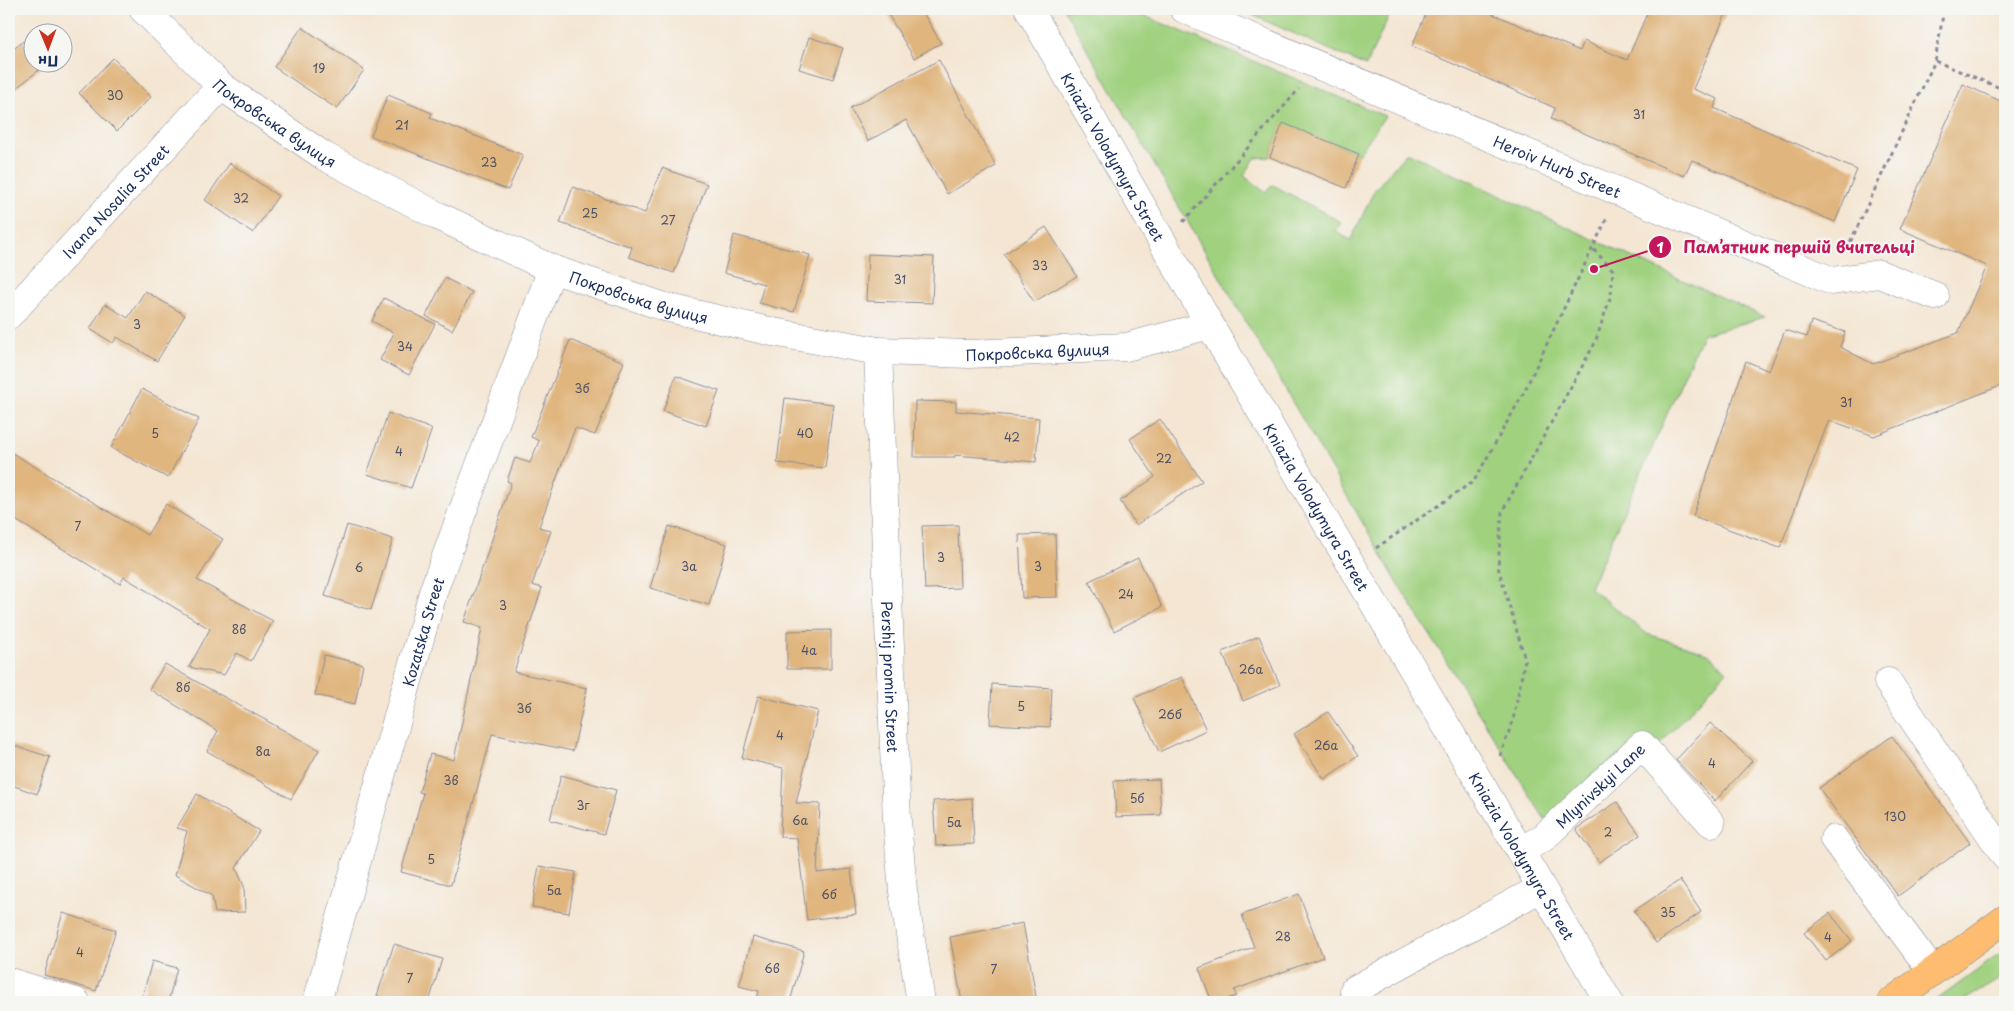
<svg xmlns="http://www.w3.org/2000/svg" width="2014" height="1011" font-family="'Playpen Sans',sans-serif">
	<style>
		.green { fill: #a0d17f; stroke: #5e806e }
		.building { fill: #e0b57e }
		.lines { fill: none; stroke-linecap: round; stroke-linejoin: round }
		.minor-casing { stroke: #888a98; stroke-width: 29 }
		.major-casing { stroke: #888a98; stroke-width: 29 }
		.path { stroke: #888a98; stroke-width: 3; stroke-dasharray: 4 4; stroke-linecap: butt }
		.minor { stroke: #fff; stroke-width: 28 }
		.major { stroke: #fdbc6f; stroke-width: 28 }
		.labels { text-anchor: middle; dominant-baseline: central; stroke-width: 4.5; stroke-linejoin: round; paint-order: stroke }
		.number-label { font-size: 12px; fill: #4c5066 }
		.street-label { font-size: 15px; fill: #1b2f5e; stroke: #f6f6f2 }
		.leader { fill: none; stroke: #c2185b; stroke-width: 2 }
		.callout-dot { fill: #c2185b; stroke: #f6f6f2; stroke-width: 2 }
		.mark-label { font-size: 15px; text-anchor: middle; font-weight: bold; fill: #fff }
		.callout-label { font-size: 16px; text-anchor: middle; font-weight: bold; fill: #c2185b; stroke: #f6f6f2; stroke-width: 4.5; stroke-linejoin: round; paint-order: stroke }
	</style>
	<rect width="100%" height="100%" fill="#f6f6f2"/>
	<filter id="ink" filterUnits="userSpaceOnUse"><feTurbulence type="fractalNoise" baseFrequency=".02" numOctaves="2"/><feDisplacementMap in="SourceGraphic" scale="10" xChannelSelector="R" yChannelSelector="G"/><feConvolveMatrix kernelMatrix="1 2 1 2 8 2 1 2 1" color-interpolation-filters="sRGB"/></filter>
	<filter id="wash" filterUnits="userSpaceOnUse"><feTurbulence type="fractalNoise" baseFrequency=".0096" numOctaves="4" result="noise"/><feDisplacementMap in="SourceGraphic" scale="20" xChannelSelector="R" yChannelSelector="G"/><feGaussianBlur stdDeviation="1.12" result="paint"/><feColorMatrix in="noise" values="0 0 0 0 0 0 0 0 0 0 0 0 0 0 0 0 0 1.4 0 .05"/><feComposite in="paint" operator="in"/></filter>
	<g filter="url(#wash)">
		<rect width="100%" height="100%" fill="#f4e6d3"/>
		<!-- green -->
		<g class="green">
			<polygon points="1064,9 1128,9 1385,116 1359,154 1283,124 1270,157 1255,158 1244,176 1265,192 1273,185 1341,222 1336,232 1351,240 1374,191 1407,152 1642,262 1765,317 1702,335 1590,588 1647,634 1708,653 1727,671 1659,745 1554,821 1544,818 1397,582"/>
			<polygon points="1239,9 1392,9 1366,66"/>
			<polygon points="2005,950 2005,976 1961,1002 1934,1002"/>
		</g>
		<g id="blocks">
			<!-- building -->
			<g class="building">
				<polygon points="885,9 921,9 941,43 914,58"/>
				<polygon points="1428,9 1481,9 1580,51 1584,41 1627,60 1649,9 1728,9 1693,89 1718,99 1714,108 1857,170 1835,222 1692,160 1684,176 1551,119 1555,108 1412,46"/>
				<polygon points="302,27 364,70 337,109 274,67"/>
				<polygon points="809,37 843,48 833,79 799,69"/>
				<polygon points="23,41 32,52 32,62 41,62 44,66 9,94 9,53"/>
				<polygon points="113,58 151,97 117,131 79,93"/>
				<polygon points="939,60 996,166 947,194 906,120 868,141 850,108"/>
				<polygon points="1963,84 2005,103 2005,384 1874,436 1829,420 1780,548 1693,516 1746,361 1769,371 1785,330 1807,337 1811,321 1845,332 1840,347 1873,364 1958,333 1987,266 1900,229"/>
				<polygon points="388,95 432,113 430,118 523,155 508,190 371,136"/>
				<polygon points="1283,123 1359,154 1346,188 1270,157"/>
				<polygon points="230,163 278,196 253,233 205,200"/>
				<polygon points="662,168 707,184 674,273 629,257 632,247 560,223 573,187 645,213"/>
				<polygon points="1046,227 1077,276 1034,302 1004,254"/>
				<polygon points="734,235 810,255 794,312 759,303 764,284 724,273"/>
				<polygon points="868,254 934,257 932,303 866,301"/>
				<polygon points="445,278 472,292 452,330 426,316"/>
				<polygon points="145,291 185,315 157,361 117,337 113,343 90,329 105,304 128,318"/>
				<polygon points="384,298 435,324 409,375 380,360 394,333 372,321"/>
				<polygon points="570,340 624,362 595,435 575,428 539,527 551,531 532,585 542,588 514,672 587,688 573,751 492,734 451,885 401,872 423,793 419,792 430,754 454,760 482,628 464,622 511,483 507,481 515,458 530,463 539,441 531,437"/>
				<polygon points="676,376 719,391 706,426 663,411"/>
				<polygon points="142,389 199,419 168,478 111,448"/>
				<polygon points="785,398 833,404 825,468 777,463"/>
				<polygon points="915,401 956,402 956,411 1039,418 1036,462 955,455 955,457 914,457"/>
				<polygon points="388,413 432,429 411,488 367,474"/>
				<polygon points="1160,419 1202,481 1136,525 1120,501 1155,477 1130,439"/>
				<polygon points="9,451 147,535 166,504 223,539 197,580 273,621 251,661 237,653 224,675 189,667 210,629 124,577 120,584 9,516"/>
				<polygon points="347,525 393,539 371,610 325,596"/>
				<polygon points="958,525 960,588 925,589 922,526"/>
				<polygon points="669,526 727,544 709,605 650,588"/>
				<polygon points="1055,534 1057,597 1022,598 1019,535"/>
				<polygon points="1138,558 1162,607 1114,631 1089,581"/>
				<polygon points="831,630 831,669 787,669 787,631"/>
				<polygon points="1259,636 1280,685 1243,701 1222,652"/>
				<polygon points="324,655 363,664 355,704 315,695"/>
				<polygon points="165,664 319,750 291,799 207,751 218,731 149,689"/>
				<polygon points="1182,677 1206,730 1159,752 1134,698"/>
				<polygon points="992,684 1052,688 1050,727 990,724"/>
				<polygon points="758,696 818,711 796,803 820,804 817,873 851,869 856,914 807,920 797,838 780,837 783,768 742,758"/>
				<polygon points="1328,712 1358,756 1324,779 1294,734"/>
				<polygon points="1710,723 1752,761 1715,801 1676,760"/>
				<polygon points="1892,736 1970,843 1898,896 1819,788"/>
				<polygon points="9,744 50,757 37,794 9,784"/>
				<polygon points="561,775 616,790 604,834 550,820"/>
				<polygon points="1159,779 1161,815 1116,817 1114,781"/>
				<polygon points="197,794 259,831 236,868 244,886 245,912 215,913 212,896 175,875 187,831 177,828"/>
				<polygon points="972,798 974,844 936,846 933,801"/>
				<polygon points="1617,802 1640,835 1599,862 1576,829"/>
				<polygon points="539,866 576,872 569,913 532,907"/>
				<polygon points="1680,880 1701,912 1656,943 1634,911"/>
				<polygon points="1299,894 1323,957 1234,990 1236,996 1218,1002 1212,1002 1199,968 1254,947 1242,915"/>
				<polygon points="63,913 116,930 96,991 44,975"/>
				<polygon points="1830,913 1852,941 1826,961 1804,933"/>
				<polygon points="1023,923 1037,1002 962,1002 950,937"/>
				<polygon points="753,937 804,951 790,1002 756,1002 759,991 739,986"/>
				<polygon points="394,944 442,959 429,1002 396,1002 377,996"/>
				<polygon points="152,961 177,968 168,1002 141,1002"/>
			</g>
		</g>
	</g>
	<g filter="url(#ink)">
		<use href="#blocks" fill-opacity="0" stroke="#888a98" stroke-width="1"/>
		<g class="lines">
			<!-- minor casing -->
			<g class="minor-casing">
				<g id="minor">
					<path id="s1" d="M143 9 221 86 324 156 438 216 552 269 665 307 773 332 878 351 969 354 1126 347 1210 325"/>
					<path id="s2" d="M1029 9 1210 325 1609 1002"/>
					<path id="s3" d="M1184 9 1832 281 1879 274 1935 296"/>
					<path id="s4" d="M9 315 221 86"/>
					<path id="s5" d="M878 351 897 821 903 891 921 1002"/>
					<polyline points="1888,682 2005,856"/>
					<polyline points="1834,839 1932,971"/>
					<path id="s6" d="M1520 851 1543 838 1642 745 1711 823"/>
					<polyline points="9,982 76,1002"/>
					<polyline points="1354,990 1541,888"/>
					<path id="s7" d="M317 1002 434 589 552 269"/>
				</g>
			</g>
			<!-- major casing -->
			<g class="major-casing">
				<polyline id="major" points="1891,1002 2005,919"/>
			</g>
			<!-- path -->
			<g class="path">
				<polyline points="1935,61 1944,9"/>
				<polyline points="1183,222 1299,89"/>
				<polyline points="1847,249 1935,61 2005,90"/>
				<polyline points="1376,548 1474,481 1523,394 1607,218"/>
				<polyline points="1500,756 1513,720 1525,659 1498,567 1502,512 1595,343 1611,295 1613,270 1593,249"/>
			</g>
			<!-- minor -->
			<use href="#minor" class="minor"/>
			<!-- major -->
			<use href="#major" class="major"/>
		</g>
	</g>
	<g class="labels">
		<!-- number labels -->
		<g class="number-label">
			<text x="319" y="68">19</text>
			<text x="115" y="95">30</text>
			<text x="1639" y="114">31</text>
			<text x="402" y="125">21</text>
			<text x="489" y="162">23</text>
			<text x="241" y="198">32</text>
			<text x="590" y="213">25</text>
			<text x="668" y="220">27</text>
			<text x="1040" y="265">33</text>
			<text x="900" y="279">31</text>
			<text x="137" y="324">3</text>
			<text x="405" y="346">34</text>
			<text x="582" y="388">3б</text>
			<text x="1846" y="402">31</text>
			<text x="155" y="433">5</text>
			<text x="805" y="433">40</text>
			<text x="1012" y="437">42</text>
			<text x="399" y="451">4</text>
			<text x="1164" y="458">22</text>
			<text x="78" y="526">7</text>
			<text x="941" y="557">3</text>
			<text x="689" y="566">3а</text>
			<text x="1038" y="566">3</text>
			<text x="359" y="567">6</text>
			<text x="1126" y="594">24</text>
			<text x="503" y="605">3</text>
			<text x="239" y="629">8в</text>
			<text x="809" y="650">4а</text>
			<text x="1251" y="669">26а</text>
			<text x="183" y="687">8б</text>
			<text x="1021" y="706">5</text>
			<text x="524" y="708">3б</text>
			<text x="1170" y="714">26б</text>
			<text x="780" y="735">4</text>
			<text x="1326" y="745">26а</text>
			<text x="263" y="751">8а</text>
			<text x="1712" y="763">4</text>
			<text x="451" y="780">3в</text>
			<text x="1137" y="798">5б</text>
			<text x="583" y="805">3г</text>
			<text x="1895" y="816">130</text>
			<text x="800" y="820">6а</text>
			<text x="954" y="822">5а</text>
			<text x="1608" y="832">2</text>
			<text x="431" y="859">5</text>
			<text x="554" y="890">5а</text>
			<text x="829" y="894">6б</text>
			<text x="1668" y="912">35</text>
			<text x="1283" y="936">28</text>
			<text x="1828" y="937">4</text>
			<text x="80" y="952">4</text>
			<text x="772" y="968">6в</text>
			<text x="994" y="969">7</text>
			<text x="410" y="978">7</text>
		</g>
		<!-- street labels -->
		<g class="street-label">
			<text stroke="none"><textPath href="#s1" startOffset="175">Покровська вулиця</textPath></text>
			<text stroke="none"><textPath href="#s2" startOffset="170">Kniazia Volodymyra Street</textPath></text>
			<text stroke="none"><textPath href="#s3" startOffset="405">Heroiv Hurb Street</textPath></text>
			<text stroke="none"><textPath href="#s4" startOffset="156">Ivana Nosalia Street</textPath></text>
			<text stroke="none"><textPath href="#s1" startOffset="580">Покровська вулиця</textPath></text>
			<text stroke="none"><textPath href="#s1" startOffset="985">Покровська вулиця</textPath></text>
			<text stroke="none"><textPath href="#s2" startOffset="575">Kniazia Volodymyra Street</textPath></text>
			<text stroke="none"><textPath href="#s7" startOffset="385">Kozatska Street</textPath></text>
			<text stroke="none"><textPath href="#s5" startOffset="326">Pershij promin Street</textPath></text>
			<text stroke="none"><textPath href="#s6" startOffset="104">Mlynivskyi Lane</textPath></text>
			<text stroke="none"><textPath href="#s2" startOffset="980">Kniazia Volodymyra Street</textPath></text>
		</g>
	</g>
	<!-- callouts -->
	<path class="leader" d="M1594 269L1660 247"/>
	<g class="callout-dot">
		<circle cx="1594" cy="269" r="5"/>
		<circle cx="1660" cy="247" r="12"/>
	</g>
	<g class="mark-label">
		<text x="1660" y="253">1</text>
	</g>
	<g class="callout-label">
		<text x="1799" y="253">Пам’ятник першій вчительці</text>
	</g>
	<!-- margin -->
	<rect width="2014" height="1011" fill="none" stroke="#f6f6f2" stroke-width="30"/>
	<!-- north arrow -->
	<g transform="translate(48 48) rotate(179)"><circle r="24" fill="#f6f6f2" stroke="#9ea6b7"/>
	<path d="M0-4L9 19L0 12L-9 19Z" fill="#c8321e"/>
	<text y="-8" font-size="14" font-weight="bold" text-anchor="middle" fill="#1b2f5e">Пн</text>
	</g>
</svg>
